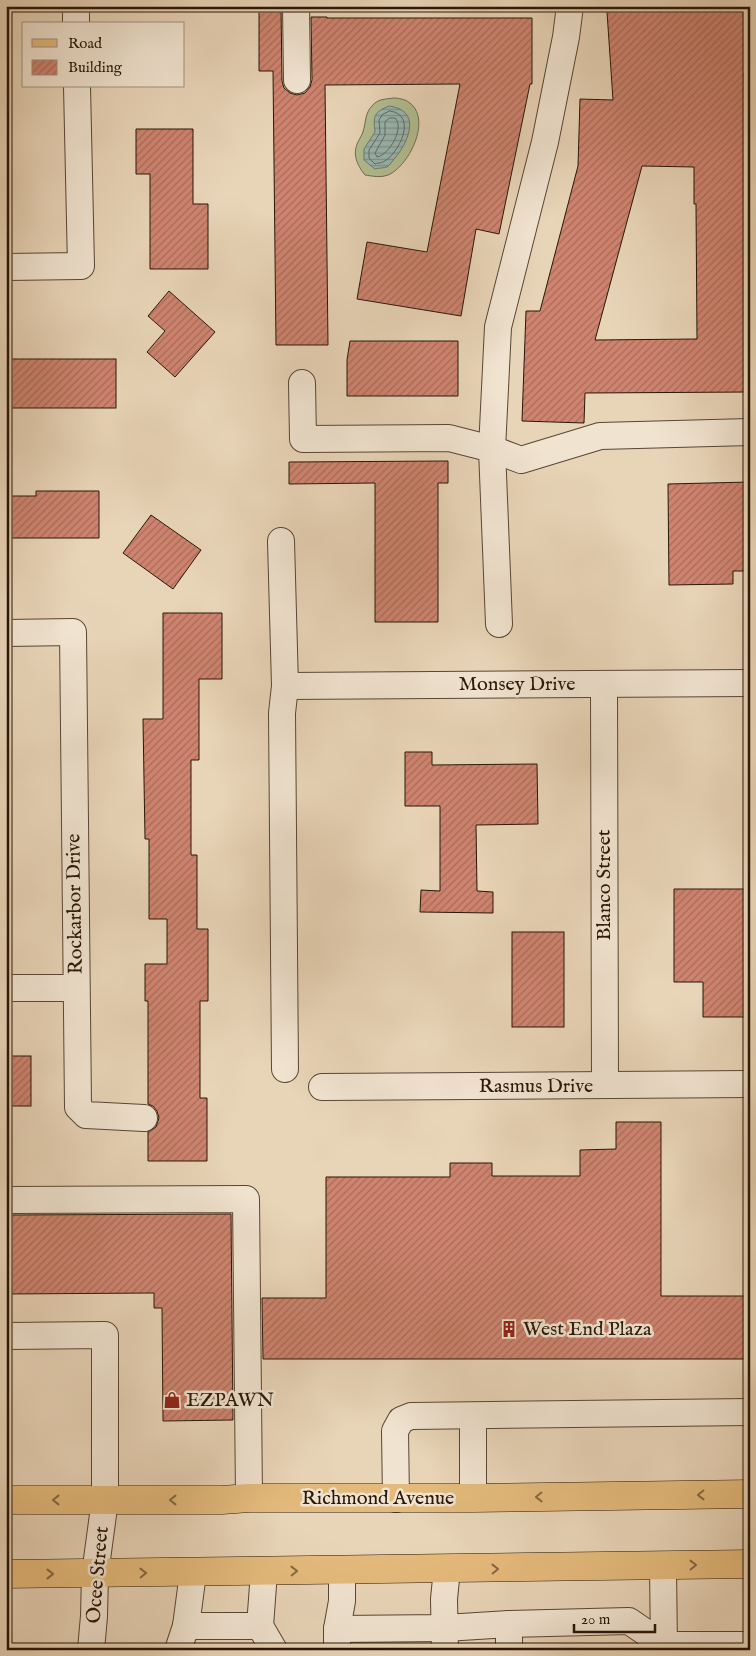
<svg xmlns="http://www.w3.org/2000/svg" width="756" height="1656" font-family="'IM FELL English',serif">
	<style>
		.pitch { fill: #b2be92; stroke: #6d6a4d }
		.water { fill: url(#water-rules); stroke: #6b776f }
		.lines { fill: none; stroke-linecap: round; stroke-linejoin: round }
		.shore { stroke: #60675e; stroke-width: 1 }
		.building { fill: url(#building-hatch); stroke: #281708; fill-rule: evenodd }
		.minor-casing { stroke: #584634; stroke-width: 28 }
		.major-casing { stroke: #281708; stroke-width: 29 }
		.minor { stroke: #f0e3d0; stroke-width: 26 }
		.major { stroke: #e4ba7c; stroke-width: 28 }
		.oneway { stroke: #866842 }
		.labels { text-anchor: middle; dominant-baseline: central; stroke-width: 5; stroke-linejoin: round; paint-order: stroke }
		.street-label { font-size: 20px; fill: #281708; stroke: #f0e3d0 }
		.poi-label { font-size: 20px; fill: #281708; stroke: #f0e3d0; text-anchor: start }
	</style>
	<defs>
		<pattern id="water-rules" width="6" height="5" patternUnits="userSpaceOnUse" patternTransform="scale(1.25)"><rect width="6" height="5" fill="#98b7b3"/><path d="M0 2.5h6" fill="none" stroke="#7c9490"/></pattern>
		<pattern id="building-hatch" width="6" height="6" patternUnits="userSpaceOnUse" patternTransform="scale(1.25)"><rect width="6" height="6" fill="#cf8470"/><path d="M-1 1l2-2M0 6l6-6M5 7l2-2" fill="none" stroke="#a86b5a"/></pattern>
	</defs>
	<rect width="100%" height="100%" fill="#e8d4b7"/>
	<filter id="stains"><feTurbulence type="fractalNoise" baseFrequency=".004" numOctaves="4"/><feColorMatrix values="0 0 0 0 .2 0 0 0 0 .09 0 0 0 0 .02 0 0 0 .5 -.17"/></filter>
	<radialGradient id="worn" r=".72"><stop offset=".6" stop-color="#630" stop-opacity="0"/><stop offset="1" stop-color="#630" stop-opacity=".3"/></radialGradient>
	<!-- pitch -->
	<path class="pitch" d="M394 98C397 98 402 99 405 100 435 114 410 166 388 175 380 178 372 176 365 175 357 165 352 154 358 142 360 138 362 135 363 132 366 122 365 113 372 106 377 99 386 99 394 98Z"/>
	<!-- water -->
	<path class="water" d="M389 106C421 110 410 140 395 158 393 160 390 165 387 167 384 168 378 168 375 169L364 160V149L375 132C373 116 374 112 389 106Z"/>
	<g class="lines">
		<!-- shore -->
		<g class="shore">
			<path d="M390 111C419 115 398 155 383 162 382 163 376 163 375 164L369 158V150L380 133 379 120 382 115Z"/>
			<path d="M390 118H395C405 128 389 155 377 157L375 153 385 135V122Z"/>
		</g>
	</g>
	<!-- building -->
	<g class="building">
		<polygon points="259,6 281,6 282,81 284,88 290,93 297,95 305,93 310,87 312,80 311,17 327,17 327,18 532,18 532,84 530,84 499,234 476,229 461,316 357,299 367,242 427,252 460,84 325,85 328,345 276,345 273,71 259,71"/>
		<path d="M690 6H750V72L744 73 750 392 585 393 584 423 522 421 526 311H540L578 166 580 99 613 100 607 12ZM642 166 694 167V204H696L697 339 595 340Z"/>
		<polygon points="136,129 193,129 193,204 208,204 208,269 150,269 150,174 136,174"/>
		<polygon points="169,291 215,332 175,377 147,352 165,331 148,316"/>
		<polygon points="350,341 458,341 458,396 347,396 347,360"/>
		<rect x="6" y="359" width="110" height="49"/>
		<polygon points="448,461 448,483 438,483 438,622 375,622 375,483 289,484 289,462"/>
		<polygon points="750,482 750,571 733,571 733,584 669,585 668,484"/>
		<polygon points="36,491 99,491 99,538 6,538 6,496 36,496"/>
		<polygon points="151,515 201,550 173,589 123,553"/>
		<polygon points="163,613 222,613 222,679 199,679 199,760 191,760 191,855 197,855 197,929 208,929 208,1001 200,1001 200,1098 207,1098 207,1161 148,1161 148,1132 156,1127 159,1118 157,1111 153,1106 148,1104 148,1001 145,1001 145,964 167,964 167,919 149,919 149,839 145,839 143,719 163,719"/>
		<polygon points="405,752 432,752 432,765 537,764 538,824 476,825 477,891 493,892 493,913 420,912 421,890 440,891 440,806 405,806"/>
		<polygon points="674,889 750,889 750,1017 703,1017 703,982 674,982"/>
		<rect x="512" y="932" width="52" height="95"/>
		<rect x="6" y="1056" width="25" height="50"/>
		<polygon points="616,1122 661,1122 661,1296 750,1296 750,1359 263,1359 262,1298 326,1298 326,1177 450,1177 450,1163 492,1163 492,1176 580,1176 580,1150 616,1149"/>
		<polygon points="231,1214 233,1420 163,1421 162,1308 154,1308 154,1293 6,1294 6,1215"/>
	</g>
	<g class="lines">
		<!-- minor casing -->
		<g class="minor-casing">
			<g id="minor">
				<polyline points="76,6 76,24"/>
				<polyline points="296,6 297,80"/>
				<polyline points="6,267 81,266 77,86"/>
				<polyline points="302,383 303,439 449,438 492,449 521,460 600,436 750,432"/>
				<polyline points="281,541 285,686 282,713 285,1069"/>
				<polyline points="499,624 492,449 498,327 545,142 566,37 570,6"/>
				<polyline points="6,633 73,632 78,1107 86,1115 144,1118"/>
				<polyline points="604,684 605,1085"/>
				<polyline points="285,686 750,683"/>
				<polyline points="6,988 76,988"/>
				<polyline points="322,1087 750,1084"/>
				<polyline points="6,1200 246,1199 249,1498"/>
				<polyline points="6,1336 105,1335 105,1500 95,1574 94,1616 91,1650"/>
				<polyline points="473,1416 473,1498"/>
				<polyline points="396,1499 395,1431 401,1420 411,1416 750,1412"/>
				<polyline points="663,1566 664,1650"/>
				<polyline points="509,1624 509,1650"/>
				<polyline points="186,1626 260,1626 264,1572"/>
				<polyline points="260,1626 274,1650"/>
				<polyline points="337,1629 445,1628 509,1624 629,1621 664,1645 750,1645"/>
				<polyline points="178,1650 186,1626 193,1573"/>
				<polyline points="337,1650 337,1629 342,1601 342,1571"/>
				<polyline points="445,1650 444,1599 447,1569"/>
			</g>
		</g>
		<!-- major casing -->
		<g class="major-casing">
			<g id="major">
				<polyline points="6,1500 222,1500 249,1498 473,1498 750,1494"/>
				<polyline points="6,1574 750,1564"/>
			</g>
		</g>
		<!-- minor -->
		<use href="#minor" class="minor"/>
		<!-- major -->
		<use href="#major" class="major"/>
	</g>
	<!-- one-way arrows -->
	<defs><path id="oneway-chevron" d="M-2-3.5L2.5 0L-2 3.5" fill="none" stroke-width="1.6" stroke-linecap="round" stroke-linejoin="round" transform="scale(1.25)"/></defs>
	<g class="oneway">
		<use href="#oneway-chevron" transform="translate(701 1495) rotate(179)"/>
		<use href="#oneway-chevron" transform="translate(539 1497) rotate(179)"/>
		<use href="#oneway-chevron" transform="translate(56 1500) rotate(180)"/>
		<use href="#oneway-chevron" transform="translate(173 1500) rotate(180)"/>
		<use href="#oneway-chevron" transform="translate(693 1565) rotate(-1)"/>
		<use href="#oneway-chevron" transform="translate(495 1569) rotate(-1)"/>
		<use href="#oneway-chevron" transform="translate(294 1571) rotate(-1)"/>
		<use href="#oneway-chevron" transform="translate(143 1573) rotate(-1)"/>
		<use href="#oneway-chevron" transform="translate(50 1574)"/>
	</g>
	<!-- icons -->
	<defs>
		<g id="building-bare" transform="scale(1.35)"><path d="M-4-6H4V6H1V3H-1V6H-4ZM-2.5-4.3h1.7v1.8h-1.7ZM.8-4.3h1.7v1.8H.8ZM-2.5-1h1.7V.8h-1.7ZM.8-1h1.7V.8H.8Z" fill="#8f2418" stroke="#f0e3d0" stroke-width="2.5" paint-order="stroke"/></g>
		<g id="shop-bare" transform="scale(1.35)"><path d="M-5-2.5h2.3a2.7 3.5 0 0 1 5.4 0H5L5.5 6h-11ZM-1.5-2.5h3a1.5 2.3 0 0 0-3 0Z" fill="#8f2418" stroke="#f0e3d0" stroke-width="2.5" paint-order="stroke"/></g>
	</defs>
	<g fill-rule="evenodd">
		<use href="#building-bare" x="509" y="1329"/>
		<use href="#shop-bare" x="172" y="1400"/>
	</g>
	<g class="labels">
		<!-- street labels -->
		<g class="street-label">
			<text x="517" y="684">Monsey Drive</text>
			<text transform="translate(604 885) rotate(-90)">Blanco Street</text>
			<text transform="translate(75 904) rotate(-91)">Rockarbor Drive</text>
			<text x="536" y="1086">Rasmus Drive</text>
			<text x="378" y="1498">Richmond Avenue</text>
			<text transform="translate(98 1575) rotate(-85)">Ocee Street</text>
		</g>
		<!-- poi labels -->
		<g class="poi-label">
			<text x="523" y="1329">West End Plaza</text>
			<text x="186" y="1400">EZPAWN</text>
		</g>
	</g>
	<!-- margin -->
	<rect width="756" height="1656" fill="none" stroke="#e8d4b7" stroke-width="25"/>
	<rect x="8" y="8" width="741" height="1641" fill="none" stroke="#281708" stroke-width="2.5"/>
	<rect x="12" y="12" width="731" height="1631" fill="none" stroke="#281708"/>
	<!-- legend -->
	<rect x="22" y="22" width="162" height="65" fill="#f0e3d0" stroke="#a09180"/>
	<rect x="32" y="39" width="25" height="8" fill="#e4ba7c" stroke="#a09180"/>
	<text x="68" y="48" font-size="15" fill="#281708">Road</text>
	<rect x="32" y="60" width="25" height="15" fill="url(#building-hatch)" stroke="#a09180"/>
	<text x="68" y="72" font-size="15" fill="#281708">Building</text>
	<!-- scale -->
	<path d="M574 1624v8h81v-8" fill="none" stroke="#281708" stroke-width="2.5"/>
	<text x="581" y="1624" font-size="15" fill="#281708" stroke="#f0e3d0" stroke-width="4" paint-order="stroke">20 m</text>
	<rect width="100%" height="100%" filter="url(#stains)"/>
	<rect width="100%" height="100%" fill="url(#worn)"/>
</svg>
